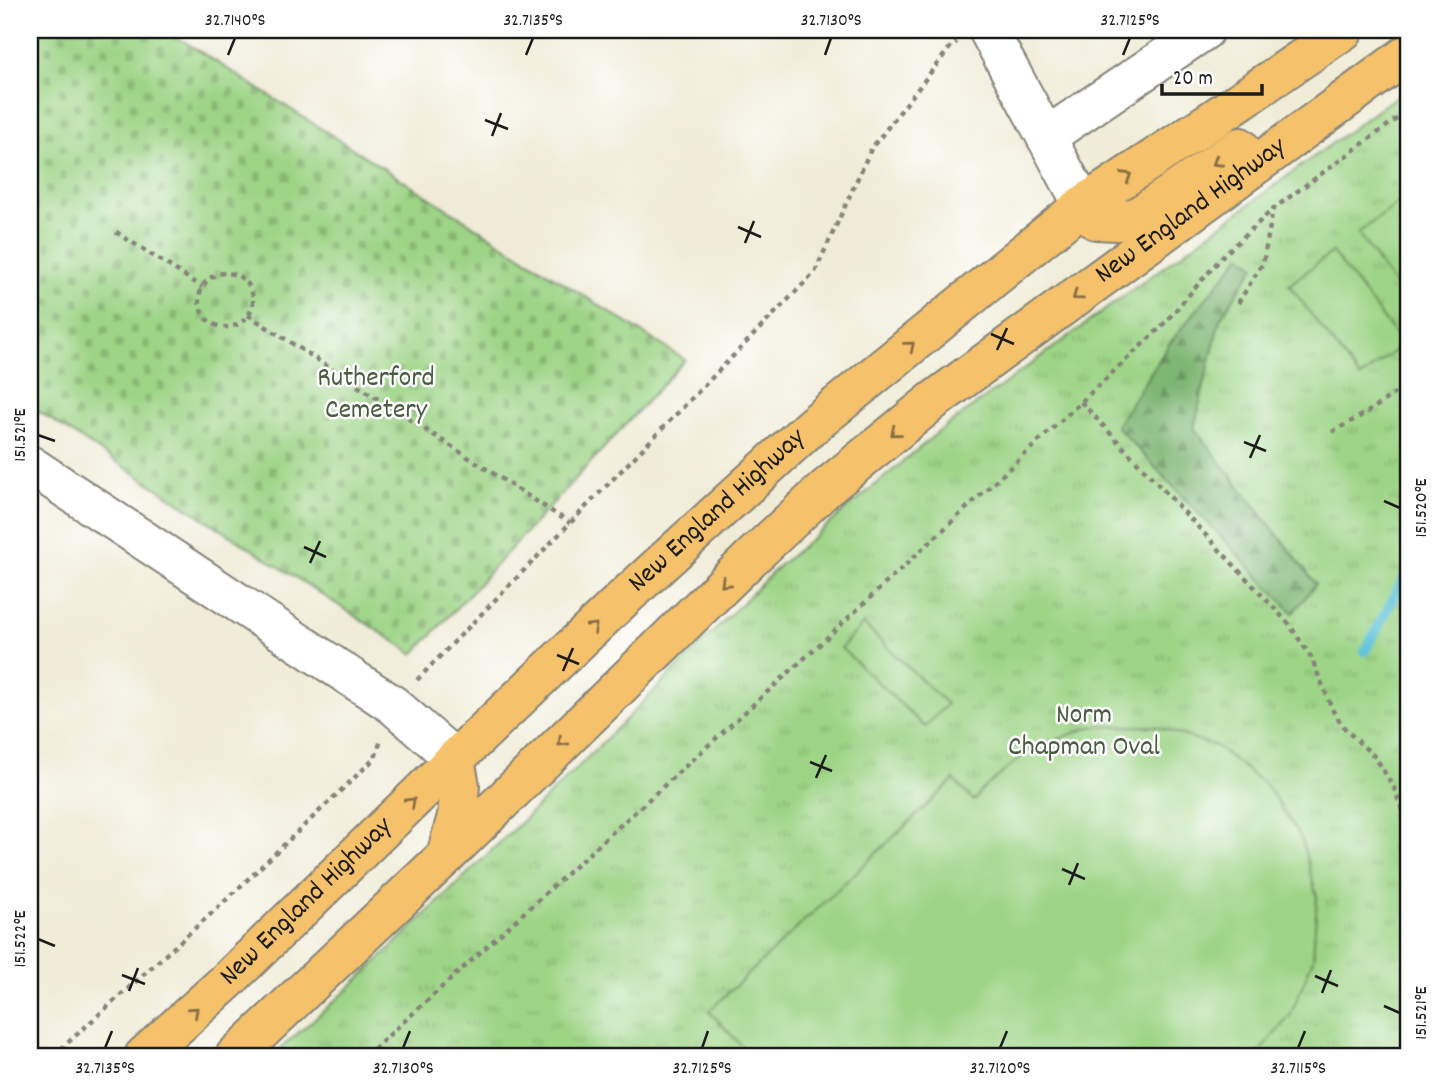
<svg xmlns="http://www.w3.org/2000/svg" width="1439" height="1086" font-family="Dekko,sans-serif">
	<style>
		.grass { fill: url(#grass-tufts); stroke: #5c7851; stroke-width: 2 }
		.forest { fill: url(#forest-firs); stroke: #4d6948; stroke-width: 2 }
		.cemetery { fill: url(#cemetery-stones); stroke: #5c7851; stroke-width: 2 }
		.pitch { fill: #9dd486; stroke: #5c7851; stroke-width: 2 }
		.lines { fill: none; stroke-linecap: round; stroke-linejoin: round }
		.stream { stroke: #5cc1da; stroke-width: 10 }
		.minor-casing { stroke: #86847a; stroke-width: 42 }
		.highway-casing { stroke: #86847a; stroke-width: 42 }
		.path { stroke: #86847a; stroke-width: 4.5; stroke-dasharray: 5 5; stroke-linecap: butt }
		.minor { stroke: #fff; stroke-width: 38 }
		.highway { stroke: #f5c16b; stroke-width: 38 }
		.oneway { stroke: #886e44 }
		.ticks { fill: none; stroke: #1c1c1c; stroke-width: 2.5 }
		.labels { text-anchor: middle; dominant-baseline: central; stroke-width: 5; stroke-linejoin: round; paint-order: stroke }
		.street-label { font-size: 28px; fill: #1c1c1c; stroke: #fff }
		.park-label { font-size: 28px; fill: #495c41; stroke: #fff }
		.neatline { fill: none; stroke: #1c1c1c; stroke-width: 2.5 }
		.ticks-label { font-size: 18px; text-anchor: middle; fill: #1c1c1c }
	</style>
	<defs>
		<pattern id="grass-tufts" width="24" height="20" patternUnits="userSpaceOnUse" patternTransform="scale(1.75)"><rect width="24" height="20" fill="#9dd486"/><path d="M3 7l-1-3M5 7V3M7 7l1-3M15 17l-1-3M17 17v-4M19 17l1-3" fill="none" stroke="#87b573"/></pattern>
		<pattern id="forest-firs" width="22" height="20" patternUnits="userSpaceOnUse" patternTransform="scale(1.75)"><rect width="22" height="20" fill="#7eb673"/><path d="M5 1l3.5 6h-7zM16 11l3.5 6h-7z" fill="#66935e"/></pattern>
		<pattern id="cemetery-stones" width="16" height="16" patternUnits="userSpaceOnUse" patternTransform="scale(1.75)"><rect width="16" height="16" fill="#9dd486"/><path d="M2 7V4a2 2 0 0 1 4 0v3zM10 15v-3a2 2 0 0 1 4 0v3z" fill="#87b573"/></pattern>
	</defs>
	<rect width="100%" height="100%" fill="#fff"/>
	<filter id="ink" filterUnits="userSpaceOnUse"><feTurbulence type="fractalNoise" baseFrequency=".0143" numOctaves="2"/><feDisplacementMap in="SourceGraphic" scale="14" xChannelSelector="R" yChannelSelector="G"/><feConvolveMatrix kernelMatrix="1 2 1 2 8 2 1 2 1" color-interpolation-filters="sRGB"/></filter>
	<filter id="wash" filterUnits="userSpaceOnUse"><feTurbulence type="fractalNoise" baseFrequency=".00686" numOctaves="4" result="noise"/><feDisplacementMap in="SourceGraphic" scale="28" xChannelSelector="R" yChannelSelector="G"/><feGaussianBlur stdDeviation="1.57" result="paint"/><feColorMatrix in="noise" values="0 0 0 0 0 0 0 0 0 0 0 0 0 0 0 0 0 1.4 0 .05"/><feComposite in="paint" operator="in"/></filter>
	<g filter="url(#wash)">
		<rect width="100%" height="100%" fill="#f0ecd7"/>
		<!-- grass -->
		<polygon class="grass" points="1409,87 1409,1056 272,1056 345,992 576,769 779,566 937,433"/>
		<!-- forest -->
		<polygon class="forest" points="1241,255 1255,266 1220,319 1194,428 1316,584 1293,613 1116,426 1170,343"/>
		<!-- cemetery -->
		<polygon class="cemetery" points="30,30 166,30 685,360 414,654 30,406"/>
		<!-- pitch -->
		<g class="pitch">
			<polygon points="1404,199 1409,207 1409,306 1358,233"/>
			<polygon points="1332,252 1403,344 1360,378 1289,285"/>
			<polygon points="863,624 947,704 925,727 841,648"/>
			<polygon points="1155,726 1216,746 1267,786 1301,838 1317,897 1313,959 1290,1016 1256,1056 751,1056 709,1011 954,780 974,801 980,792 1029,750 1090,727"/>
		</g>
		<g class="lines">
			<!-- stream -->
			<polyline class="stream" points="1365,651 1409,569"/>
		</g>
	</g>
	<g filter="url(#ink)">
		<g class="lines">
			<!-- minor casing -->
			<g class="minor-casing">
				<g id="minor">
					<polyline points="988,30 1083,205"/>
					<polyline points="1046,137 1205,30"/>
					<polyline points="30,465 393,705 455,759"/>
				</g>
			</g>
			<!-- highway casing -->
			<g class="highway-casing">
				<g id="highway">
					<polyline points="1083,205 1096,220 1117,221 1137,217 1240,147"/>
					<polyline points="446,856 457,816 460,786 455,759"/>
					<path id="s1" d="M144 1056 227 981 455 759 626 596 812 426 1083 205 1212 120 1344 30"/>
					<path id="s2" d="M235 1056 446 856 751 558 825 489 933 401 1409 53"/>
				</g>
			</g>
			<!-- path -->
			<g class="path">
				<polyline points="116,232 202,287"/>
				<circle cx="226" cy="300" r="27"/>
				<polyline points="1238,303 1263,263 1273,210"/>
				<polyline points="248,315 570,523"/>
				<polyline points="1081,402 1289,624 1311,657 1333,711 1346,730 1376,758 1394,788 1403,812 1409,836"/>
				<polyline points="1332,432 1371,410 1409,383"/>
				<polyline points="417,680 815,272 871,149 952,45 957,42"/>
				<polyline points="53,1056 224,902 375,758 381,740"/>
				<polyline points="366,1056 819,645 1081,402 1160,328 1223,256 1273,209 1409,110"/>
				<polyline points="1409,1056 1409,1054"/>
			</g>
			<!-- minor -->
			<use href="#minor" class="minor"/>
			<!-- highway -->
			<use href="#highway" class="highway"/>
		</g>
		<!-- one-way arrows -->
		<defs><path id="oneway-chevron" d="M-2-3.5L2.5 0L-2 3.5" fill="none" stroke-width="1.6" stroke-linecap="round" stroke-linejoin="round" transform="scale(1.75)"/></defs>
		<g class="oneway">
			<use href="#oneway-chevron" transform="translate(1217 162) rotate(147)"/>
			<use href="#oneway-chevron" transform="translate(1127 176) rotate(-33)"/>
			<use href="#oneway-chevron" transform="translate(1077 296) rotate(144)"/>
			<use href="#oneway-chevron" transform="translate(910 346) rotate(-39)"/>
			<use href="#oneway-chevron" transform="translate(895 432) rotate(141)"/>
			<use href="#oneway-chevron" transform="translate(725 583) rotate(136)"/>
			<use href="#oneway-chevron" transform="translate(593 627) rotate(-44)"/>
			<use href="#oneway-chevron" transform="translate(562 742) rotate(136)"/>
			<use href="#oneway-chevron" transform="translate(411 802) rotate(-44)"/>
			<use href="#oneway-chevron" transform="translate(194 1011) rotate(-42)"/>
		</g>
	</g>
	<!-- ticks -->
	<path class="ticks" d="M228 55 235 38M526 55 533 38M825 55 831 38M1123 55 1130 38M485 120 508 129M492 136 501 113M738 227 761 237M745 243 754 221M991 334 1014 344M997 350 1007 328M38 435 55 441M1244 442 1266 451M1250 458 1260 435M1384 501 1400 508M304 547 326 557M310 563 320 541M557 655 579 664M563 671 573 648M810 762 832 771M816 778 826 755M1062 869 1085 879M1069 885 1078 863M38 939 55 946M122 975 145 984M1315 976 1338 986M129 991 138 968M1322 993 1331 970M1384 1006 1400 1013M105 1048 112 1031M403 1048 410 1031M702 1048 708 1031M1000 1048 1007 1031M1298 1048 1305 1031"/>
	<g class="labels">
		<!-- street labels -->
		<g class="street-label">
			<text stroke="none"><textPath href="#s2" startOffset="1278">New England Highway</textPath></text>
			<text stroke="none"><textPath href="#s1" startOffset="791">New England Highway</textPath></text>
			<text stroke="none"><textPath href="#s1" startOffset="224">New England Highway</textPath></text>
		</g>
		<!-- park labels -->
		<g class="park-label">
			<text x="376" y="380">Rutherford<tspan x="376" dy="32">Cemetery</tspan></text>
			<text x="1084" y="717">Norm<tspan x="1084" dy="32">Chapman Oval</tspan></text>
		</g>
	</g>
	<!-- margin -->
	<rect width="1439" height="1086" fill="none" stroke="#fff" stroke-width="77"/>
	<!-- scale -->
	<path d="M1162 84v10h100v-10" fill="none" stroke="#1c1c1c" stroke-width="3.5"/>
	<text x="1173" y="84" font-size="21" fill="#1c1c1c" stroke="#ffffff" stroke-width="5" paint-order="stroke">20 m</text>
	<rect x="38" y="38" width="1362" height="1010" class="neatline"/>
	<g class="ticks-label">
		<text x="235" y="25">32.7140°S</text>
		<text x="533" y="25">32.7135°S</text>
		<text x="831" y="25">32.7130°S</text>
		<text x="1130" y="25">32.7125°S</text>
		<text transform="translate(19 435) rotate(-90)" y="6">151.521°E</text>
		<text transform="translate(1420 508) rotate(-90)" y="6">151.520°E</text>
		<text transform="translate(19 939) rotate(-90)" y="6">151.522°E</text>
		<text transform="translate(1420 1013) rotate(-90)" y="6">151.521°E</text>
		<text x="105" y="1073">32.7135°S</text>
		<text x="403" y="1073">32.7130°S</text>
		<text x="702" y="1073">32.7125°S</text>
		<text x="1000" y="1073">32.7120°S</text>
		<text x="1298" y="1073">32.7115°S</text>
	</g>
</svg>
